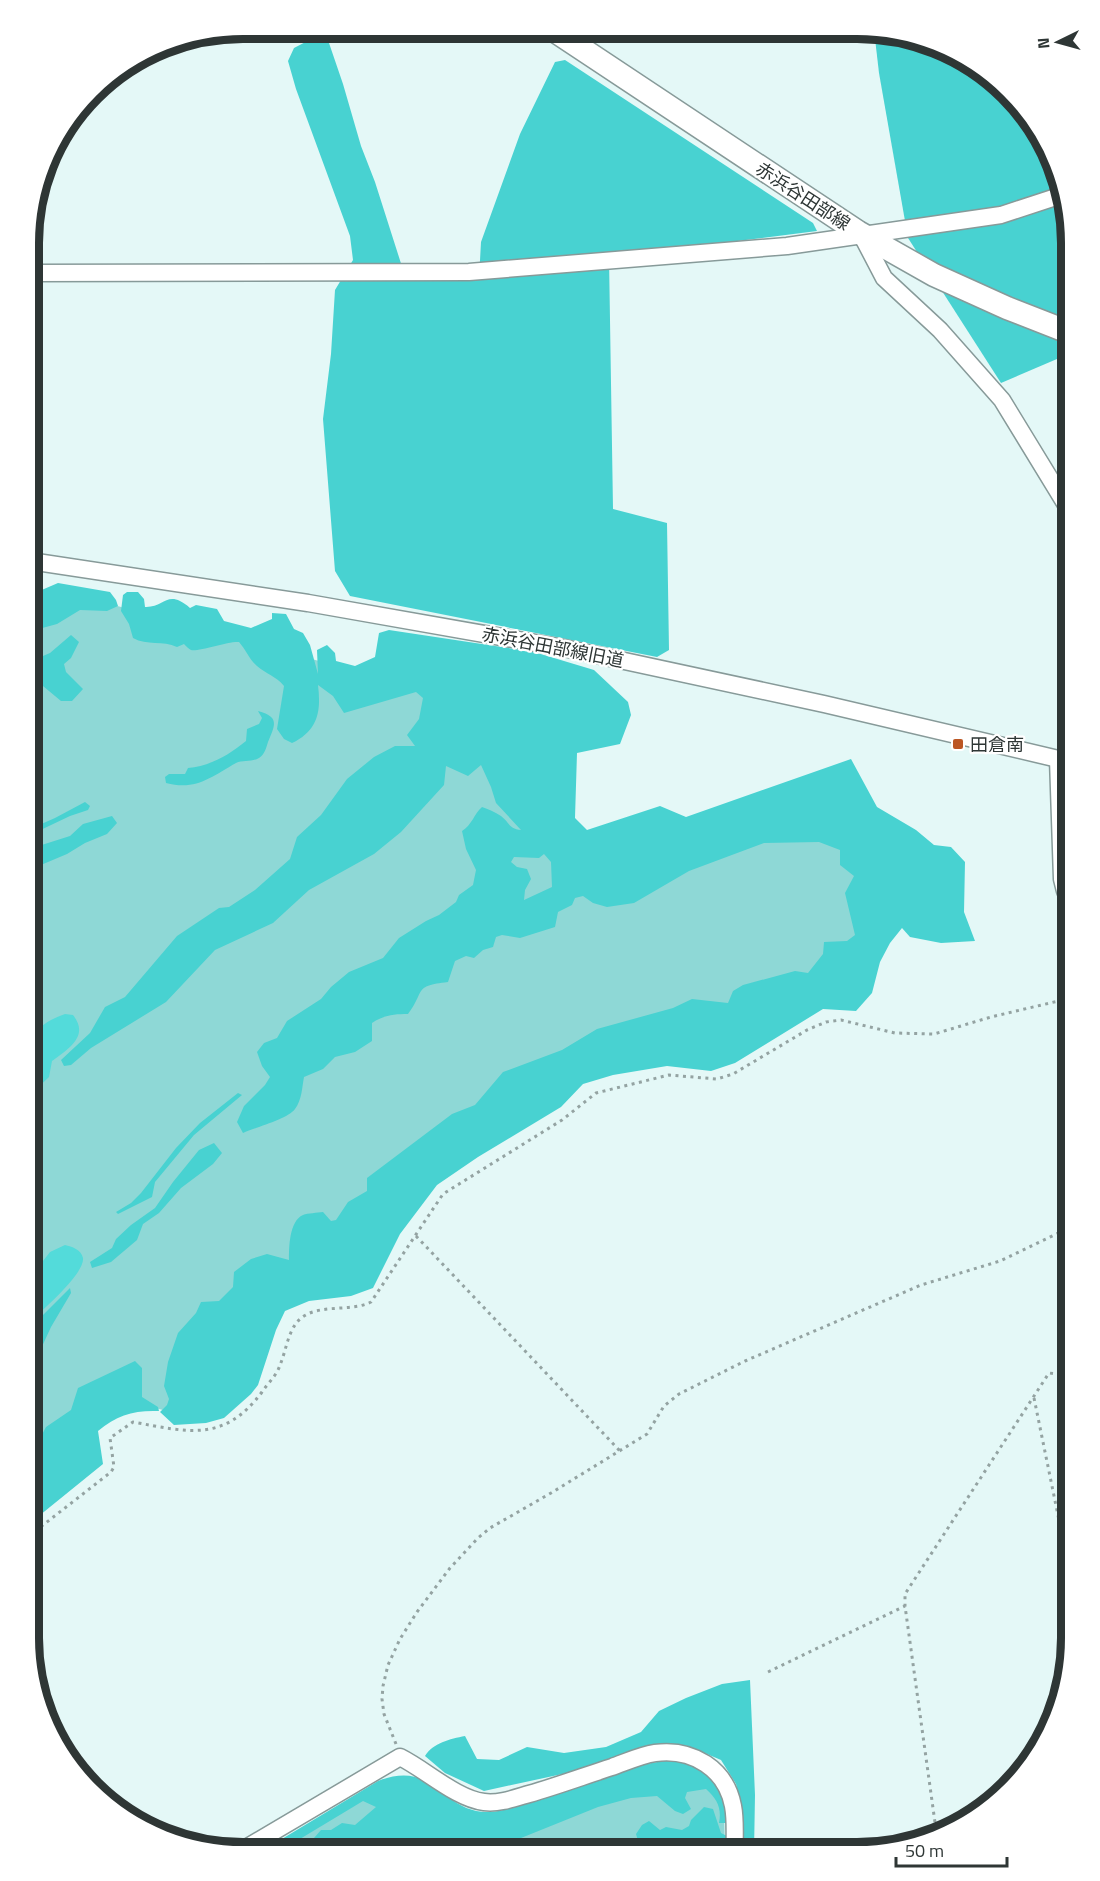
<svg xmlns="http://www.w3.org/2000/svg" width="1100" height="1881" font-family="'Titillium Web','Noto Sans JP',sans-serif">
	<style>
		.green { fill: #8ed8d6 }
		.forest { fill: #48d2d1; fill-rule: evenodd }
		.water { fill: #53dbda }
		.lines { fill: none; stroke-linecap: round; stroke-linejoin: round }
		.minor-casing { stroke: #879a99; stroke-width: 19 }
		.secondary-casing { stroke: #879a99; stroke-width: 25 }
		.path { stroke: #94a3a2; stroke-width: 3; stroke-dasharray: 3 4.5; stroke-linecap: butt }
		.minor { stroke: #fff; stroke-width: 16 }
		.secondary { stroke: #fff; stroke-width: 22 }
		.poi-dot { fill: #bb5724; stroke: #fff; stroke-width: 2 }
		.labels { text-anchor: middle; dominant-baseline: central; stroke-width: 4.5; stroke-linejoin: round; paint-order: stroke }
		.street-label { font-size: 18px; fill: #2e3635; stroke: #fff }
		.poi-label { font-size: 18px; fill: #2e3635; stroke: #fff; text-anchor: start }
		.rim { fill: none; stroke: #2e3635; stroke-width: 8 }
	</style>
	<rect width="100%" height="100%" fill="#e4f8f7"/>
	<!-- green -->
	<g class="green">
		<polygon points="77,595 429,691 589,855 862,808 888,934 821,996 590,1070 433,1180 282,1309 179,1414 143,1405 105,1412 29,1488 30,610"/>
		<polygon points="702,1773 724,1808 725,1852 273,1851 379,1788 467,1815 503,1813"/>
	</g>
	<!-- forest -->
	<g class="forest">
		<polygon points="874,30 885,30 988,73 1055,161 1071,243 1071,353 1001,383 908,238 879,73"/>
		<polygon points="319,35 329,43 343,84 361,146 375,182 405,276 479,279 481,242 520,134 555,62 565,60 813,223 817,231 609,257 613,509 667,523 669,650 657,657 350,596 335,571 323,419 331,354 335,290 353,260 350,236 296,89 288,61 294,48"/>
		<polygon points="58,583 110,592 116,600 118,606 107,611 80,610 57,624 35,630 43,656 50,653 71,635 79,642 71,658 64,664 66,672 83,689 72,701 61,701 43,686 30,686 30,595"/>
		<path d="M127 592H138L144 599 145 607C165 608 167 588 190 608L196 605 217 609 224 621 251 628 272 619V613L286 614 294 629 303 633 310 645 318 674 317 650 327 645 335 653 336 661 355 666 375 657 379 633 389 630 534 652 594 670 628 702 631 715 620 744 577 753 575 818 587 830 660 806 686 817 851 759 877 807 916 830 934 845 951 847 965 862 964 912 975 941 941 943 910 937 902 928 890 943 880 962 872 993 856 1011 823 1009 735 1063 711 1071 667 1066 613 1075 583 1084 561 1107 478 1157 437 1185 400 1234 373 1288 351 1296 309 1301 285 1311 276 1330 258 1385 251 1394 224 1418 206 1423 174 1425 160 1412 167 1405 169 1399 164 1386 168 1362 178 1333 196 1313 201 1302 219 1301 233 1287 234 1272 251 1259 267 1254 289 1260C289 1248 289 1221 303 1215 308 1213 317 1213 323 1212L331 1221 336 1220 348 1202 367 1191V1178L452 1114 475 1105 503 1072 562 1050 597 1029 673 1008 692 999 728 1003 733 991 743 985 795 971 808 973 823 954 824 942 847 941 855 935 845 893 854 876 840 865V850L819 842 764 843 689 871 634 903 607 907 593 903 583 896 575 898 572 905 558 912 555 927 520 938 502 935 496 937 493 947 483 950 474 958 466 956 455 961 448 982C412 986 426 991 408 1014 394 1014 384 1015 372 1023V1041L355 1052 335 1057 323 1069 304 1077C302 1087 302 1100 295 1109 288 1119 256 1127 243 1133L237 1122 244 1106 265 1085 270 1077 262 1066 257 1052 264 1043 277 1038 287 1021 321 999 331 987 349 972 383 958 399 938 426 921 439 915 456 902 459 895 473 885 476 870 466 849 462 831C472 825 474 814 482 807 488 809 495 812 501 816 509 822 509 829 521 830L496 803 491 787 481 765 468 776 446 766 444 785 401 832 374 854 309 890 273 923 215 950 166 1002 91 1048 71 1065 64 1066 61 1060 90 1033 105 1007 125 997 177 936 219 908 229 907 255 890 290 859 297 837 321 815 347 779 374 757 395 746H415L407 735 419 719 423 698 416 692 344 713 333 696 318 685C321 710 319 730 292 743L284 739 277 729 284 686C276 676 266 674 257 666 249 659 246 650 239 642 228 641 198 652 191 650 189 649 186 646 184 644L177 647C163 640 147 646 133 638L129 624 121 611 123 595ZM544 854 551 862 552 887 524 900 525 890 531 879 527 869 517 867 511 862 514 857 539 858Z"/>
		<path d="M258 711C280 717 275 725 268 742 266 748 265 754 259 758 252 762 243 760 236 763 211 777 196 791 166 783L165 777 169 774H185L188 768C210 766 229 755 246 741L247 729 259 724 262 718Z"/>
		<polygon points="85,802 90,806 88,810 70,816 30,835 30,829 55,818"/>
		<polygon points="112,816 117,823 107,834 85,843 67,854 29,870 29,849 70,836 83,824"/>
		<polygon points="238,1093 242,1095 194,1135 155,1182 152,1197 118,1214 116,1212 131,1203 141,1193 176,1148 200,1123"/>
		<polygon points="214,1143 222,1153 213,1164 181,1188 159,1213 143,1224 137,1240 111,1262 92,1268 90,1262 112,1248 116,1239 131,1225 155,1208 173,1182 199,1150"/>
		<polygon points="70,1288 71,1293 51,1327 33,1366 29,1368 29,1329"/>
		<path d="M135 1361 142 1368V1397L158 1407 159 1411C134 1410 117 1415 98 1431L103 1464 29 1524V1459L46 1427 71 1410 78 1388Z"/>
		<path d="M750 1680 755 1795 754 1852H742L743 1815 736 1784 721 1760 688 1746 662 1744 567 1773 484 1791 445 1773 425 1756C433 1743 450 1739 465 1736L477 1759 499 1760 527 1747 564 1753 606 1747 641 1732 659 1711 686 1698 722 1684Z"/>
		<path d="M675 1760C686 1763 699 1766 707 1773 719 1784 730 1807 726 1823H719C722 1808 717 1799 706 1789L687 1792 685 1798 691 1809 683 1814 675 1811 657 1796 631 1798 598 1807 489 1851H468L457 1847H445L436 1851H404L396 1843 397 1851H288L314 1838 321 1830H331L342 1823 355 1825 376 1807 363 1801 280 1851H262L378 1781C436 1758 441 1814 490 1812 505 1811 520 1805 535 1800 581 1786 627 1763 675 1760Z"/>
		<polygon points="704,1807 713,1809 721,1833 727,1836 728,1852 652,1852 651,1848 639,1844 636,1834 642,1825 649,1821 660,1830 666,1827 682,1830 689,1826 691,1820"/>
	</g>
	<!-- water -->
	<g class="water">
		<path d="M65 1014 73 1015C90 1036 68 1049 52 1061L49 1077 29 1096V1038C40 1026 50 1019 65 1014Z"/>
		<path d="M65 1245C72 1247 81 1249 83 1258 85 1274 41 1311 29 1323V1279L50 1252Z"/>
	</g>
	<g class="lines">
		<!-- minor casing -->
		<g class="minor-casing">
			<g id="minor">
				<polyline points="861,234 884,278 940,330 1002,400 1071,513"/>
				<polyline points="30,273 469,272 787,246 1001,215 1062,195"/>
				<polyline points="30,561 308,603 564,648 824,704 1071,762"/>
				<polyline points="1058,759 1062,879 1065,891 1071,901"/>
				<path d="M241 1851 400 1757C426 1770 457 1799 484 1802 499 1804 515 1798 529 1794 557 1786 584 1776 612 1767 626 1762 641 1755 655 1753 693 1748 726 1769 733 1806 736 1821 734 1837 735 1852"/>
			</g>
		</g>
		<!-- secondary casing -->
		<g class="secondary-casing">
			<polyline id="secondary" points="552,29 858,232 934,275 1007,308 1071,333"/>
		</g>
		<!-- path -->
		<g class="path">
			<polyline points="416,1236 620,1451"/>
			<polyline points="1034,1398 1071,1579"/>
			<path d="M29 1536 111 1472 114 1467 110 1438 133 1422C188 1432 224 1443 262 1392 268 1383 277 1375 280 1365 287 1349 288 1326 304 1316 323 1304 351 1312 371 1302L443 1194 562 1120 596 1093 669 1075 717 1079 733 1074 807 1030 826 1022 841 1020 895 1033 934 1034 991 1017 1071 998"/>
			<polyline points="768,1672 905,1606"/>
			<polyline points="396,1744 384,1714 382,1699 383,1686 388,1665 400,1639 417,1612 450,1568 478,1538 490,1528 551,1493 647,1434 664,1406 679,1394 745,1361 921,1285 1000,1261 1071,1227"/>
			<polyline points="937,1837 905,1606 905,1594 1049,1373 1071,1376"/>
		</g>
		<!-- minor -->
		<use href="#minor" class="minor"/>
		<!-- secondary -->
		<use href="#secondary" class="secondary"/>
	</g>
	<!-- markers -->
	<rect class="poi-dot" x="952" y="738" width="12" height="12" rx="3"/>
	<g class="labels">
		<!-- street labels -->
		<g class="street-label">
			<text transform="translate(803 196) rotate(33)">赤浜谷田部線</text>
			<text transform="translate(553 647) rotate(11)">赤浜谷田部線旧道</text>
		</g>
		<!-- poi labels -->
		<g class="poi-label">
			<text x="970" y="744">田倉南</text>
		</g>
	</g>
	<!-- crop -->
	<path d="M0 0H1100V1881H0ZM243 39H857A204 204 0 0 1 1061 243V1638A204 204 0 0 1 857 1842H243A204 204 0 0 1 39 1638V243A204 204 0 0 1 243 39Z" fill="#fff" fill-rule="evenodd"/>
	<path class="rim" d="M243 39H857A204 204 0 0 1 1061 243V1638A204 204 0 0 1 857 1842H243A204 204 0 0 1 39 1638V243A204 204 0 0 1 243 39Z"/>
	<!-- north arrow -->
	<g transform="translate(1058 42) rotate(265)" stroke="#ffffff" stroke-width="4.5" paint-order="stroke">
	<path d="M0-4.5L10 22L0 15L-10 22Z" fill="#2e3635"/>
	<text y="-9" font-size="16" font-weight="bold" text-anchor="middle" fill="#2e3635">N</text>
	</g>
	<!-- scale -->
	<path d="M896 1857v9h111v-9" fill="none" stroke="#2e3635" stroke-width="3"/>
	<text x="905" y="1857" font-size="18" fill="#2e3635" stroke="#ffffff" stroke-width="4.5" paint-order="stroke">50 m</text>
</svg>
